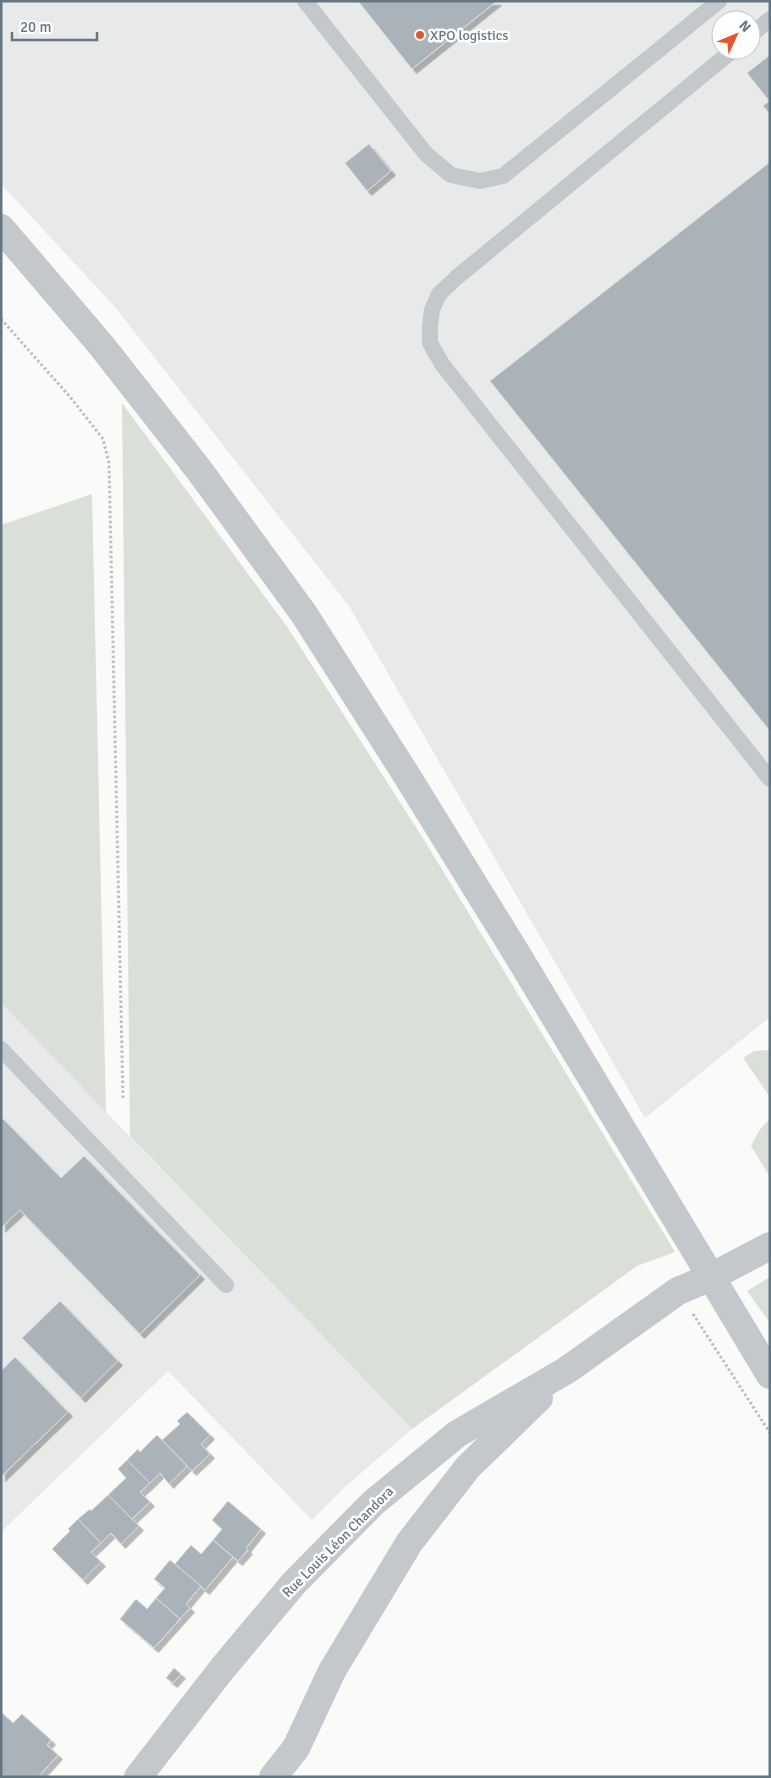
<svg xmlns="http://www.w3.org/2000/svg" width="771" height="1778" font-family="Signika,sans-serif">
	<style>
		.built { fill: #e8e9e9; fill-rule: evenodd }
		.green { fill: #dadfd7 }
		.building { fill: #aab3b9; stroke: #dcdcda; filter: url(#shadow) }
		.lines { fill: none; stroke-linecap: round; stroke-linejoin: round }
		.path { stroke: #bbbfc2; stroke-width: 3; stroke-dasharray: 2.5 2.5; stroke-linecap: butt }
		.service { stroke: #c3c8cc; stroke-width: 16 }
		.minor { stroke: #c3c8cc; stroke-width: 28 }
		.poi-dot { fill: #e4572e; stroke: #fff; stroke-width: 2 }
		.labels { text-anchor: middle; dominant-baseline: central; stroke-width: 5; stroke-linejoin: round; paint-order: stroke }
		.poi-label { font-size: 14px; fill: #657683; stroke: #fff; text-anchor: start }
		.street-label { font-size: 14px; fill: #657683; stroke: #fff }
	</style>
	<defs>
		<filter id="shadow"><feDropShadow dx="4.5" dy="4.5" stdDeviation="0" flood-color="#0004"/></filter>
	</defs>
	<rect width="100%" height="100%" fill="#fafaf8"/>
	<!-- built -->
	<g class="built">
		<path d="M1 1H770V1017L645 1118 349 606 115 307 1 184ZM721 20H751V50H721Z"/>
		<polygon points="1,1003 412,1429 346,1486 312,1520 168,1371 1,1532"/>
	</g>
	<!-- green -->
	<g class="green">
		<polygon points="122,403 288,628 421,835 675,1252 637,1266 412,1429 130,1136"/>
		<polygon points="92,494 106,1112 1,1003 1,525"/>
		<polygon points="767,1050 770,1051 770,1097 743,1058 754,1051"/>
		<polygon points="770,1119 770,1177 751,1146 760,1129"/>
		<polygon points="770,1277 770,1323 747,1291"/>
	</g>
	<!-- building -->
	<g class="building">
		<polygon points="358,1 497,1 412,69"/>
		<polygon points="770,55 770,102 747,73"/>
		<polygon points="769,101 770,102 770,114 763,106"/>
		<polygon points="369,144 391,171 367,191 345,163"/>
		<polygon points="770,162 770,731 490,381"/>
		<polygon points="1,1117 61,1178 84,1156 200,1275 140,1334 20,1210 1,1228"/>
		<polygon points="60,1301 118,1361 81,1398 22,1338"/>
		<polygon points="15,1357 68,1412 1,1477 1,1371"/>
		<polygon points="187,1412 210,1435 201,1444 210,1454 192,1471 162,1440 180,1424 177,1421"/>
		<polygon points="157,1435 187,1466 169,1484 160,1473 150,1483 127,1460 138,1449 140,1452"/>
		<polygon points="127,1460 150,1483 140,1492 150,1502 132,1519 108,1495 126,1478 118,1469"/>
		<polygon points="108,1495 139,1526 121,1544 111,1533 101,1543 78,1519 90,1509 91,1511"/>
		<polygon points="228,1501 261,1529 246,1548 248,1550 238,1561 213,1540 222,1529 212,1520"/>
		<polygon points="78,1519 101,1543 91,1552 101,1562 83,1580 52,1549 70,1531 68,1529"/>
		<polygon points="213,1540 233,1557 205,1590 175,1564 191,1545 201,1554"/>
		<polygon points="170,1560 201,1586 186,1604 190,1608 180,1619 156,1598 165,1588 154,1579"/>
		<polygon points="156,1598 180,1619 154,1648 120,1619 136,1599 147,1609"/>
		<polygon points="174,1668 181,1674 173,1683 166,1678"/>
		<polygon points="1,1712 13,1723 22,1714 51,1740 47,1745 58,1755 38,1777 1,1777"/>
	</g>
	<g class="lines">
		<!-- path -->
		<g class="path">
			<polyline points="1,319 71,398 103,439 109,463 123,1099"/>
			<polyline points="693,1314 770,1433"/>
		</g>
		<!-- service -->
		<g class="service">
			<polyline points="305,1 426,154 451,175 480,181 503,176 719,1"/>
			<polyline points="751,35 770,19"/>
			<polyline points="733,50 456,278 439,294 432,310 430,326 430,343 442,364 770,779"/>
			<polyline points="1,1049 226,1285"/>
		</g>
		<!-- minor -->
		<g class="minor">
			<polyline points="1,228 101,345 199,470 304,614 407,776 520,959 770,1375"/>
			<polyline points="138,1777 222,1669 294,1583 373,1503 457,1434 567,1370 678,1291 711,1277 770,1246"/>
			<polyline points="273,1777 296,1748 332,1671 409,1543 468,1467 539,1398"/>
		</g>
	</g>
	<!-- markers -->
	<circle class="poi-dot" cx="420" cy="35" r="5"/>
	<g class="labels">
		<!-- poi labels -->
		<g class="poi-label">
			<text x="430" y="35">XPO logistics</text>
		</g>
		<!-- street labels -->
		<g class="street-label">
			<text transform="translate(338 1542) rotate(-45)">Rue Louis Léon Chandora</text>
		</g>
	</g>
	<!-- border -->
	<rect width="771" height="1778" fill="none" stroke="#657683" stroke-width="5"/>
	<!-- north arrow -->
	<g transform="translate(736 35) rotate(46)"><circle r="24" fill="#ffffff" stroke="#c1c8cd"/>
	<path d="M0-4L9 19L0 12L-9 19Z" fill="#e4572e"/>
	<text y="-8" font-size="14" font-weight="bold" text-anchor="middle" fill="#657683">N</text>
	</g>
	<!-- scale -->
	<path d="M12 32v8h85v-8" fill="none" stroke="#657683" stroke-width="2.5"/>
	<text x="20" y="32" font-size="15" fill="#657683" stroke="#ffffff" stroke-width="4" paint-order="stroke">20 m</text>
</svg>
